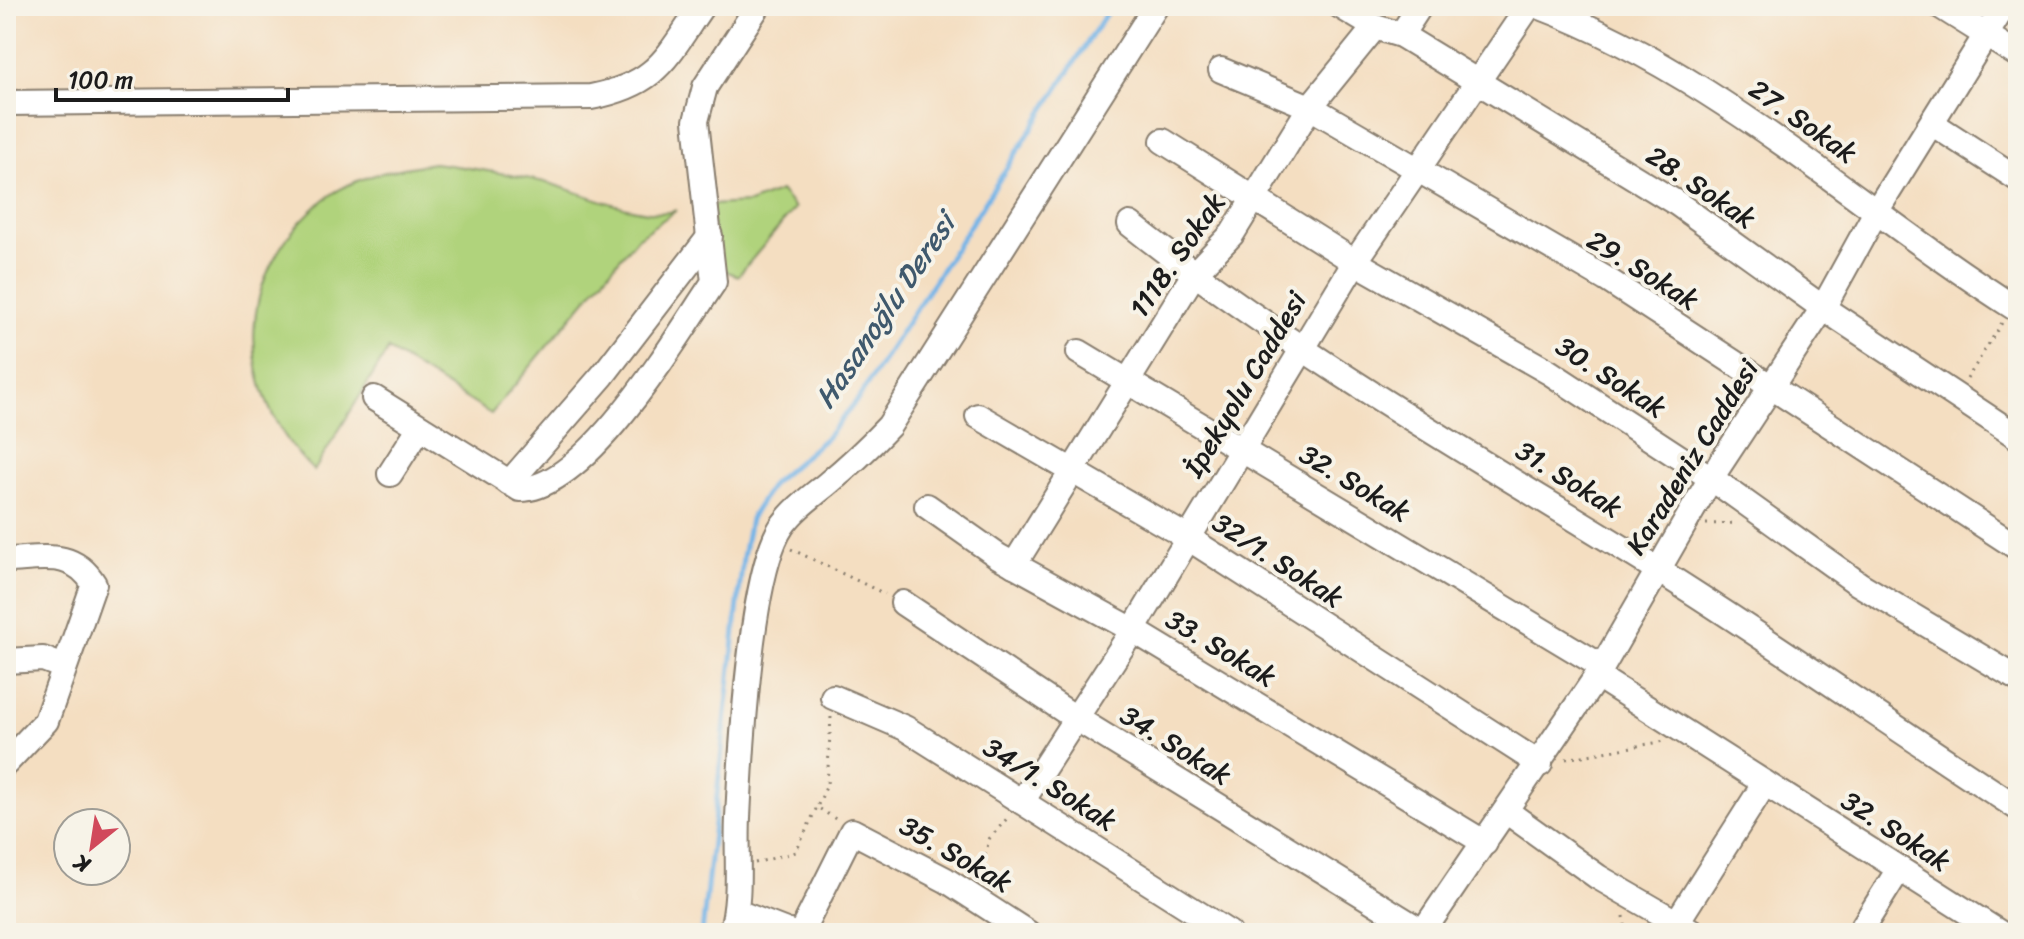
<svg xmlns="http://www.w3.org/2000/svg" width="2024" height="939" font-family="Sriracha,sans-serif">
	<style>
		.green { fill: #b0d37c; stroke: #66784c; stroke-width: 2 }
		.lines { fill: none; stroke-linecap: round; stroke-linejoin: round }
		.stream { stroke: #73b4e7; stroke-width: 5 }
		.minor-casing { stroke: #887d6e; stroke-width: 28 }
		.path { stroke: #887d6e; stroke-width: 3; stroke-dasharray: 2 6; stroke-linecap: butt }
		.minor { stroke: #fff; stroke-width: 24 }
		.labels { text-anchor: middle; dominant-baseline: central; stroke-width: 8; stroke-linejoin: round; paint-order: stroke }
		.street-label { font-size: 28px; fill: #1c1c1c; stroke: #f7f3e8 }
		.water-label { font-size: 30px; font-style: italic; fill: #3f596d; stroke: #f7f3e8 }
	</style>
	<rect width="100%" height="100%" fill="#f7f3e8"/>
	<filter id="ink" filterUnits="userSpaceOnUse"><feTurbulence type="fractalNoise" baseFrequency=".0125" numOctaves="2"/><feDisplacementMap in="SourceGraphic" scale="16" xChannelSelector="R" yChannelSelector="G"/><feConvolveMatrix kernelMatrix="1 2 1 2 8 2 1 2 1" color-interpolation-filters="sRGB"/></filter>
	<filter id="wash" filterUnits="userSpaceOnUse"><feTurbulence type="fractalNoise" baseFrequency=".006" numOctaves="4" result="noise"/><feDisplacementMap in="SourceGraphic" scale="32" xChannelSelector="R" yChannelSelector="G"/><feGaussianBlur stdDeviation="1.8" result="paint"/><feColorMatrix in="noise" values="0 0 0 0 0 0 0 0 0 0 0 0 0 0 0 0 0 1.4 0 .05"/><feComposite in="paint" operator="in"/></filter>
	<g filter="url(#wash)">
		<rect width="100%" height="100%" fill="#f4dec1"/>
		<!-- green -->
		<g class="green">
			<path d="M434 163C471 168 508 173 544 182 577 190 646 222 677 210L637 238 491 414 388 350 314 471C232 391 233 272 325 199 356 175 397 169 434 163Z"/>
			<polygon points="780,191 795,208 738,276 718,268 710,205 749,203"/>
		</g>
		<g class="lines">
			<!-- stream -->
			<polyline class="stream" points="702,933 743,557 750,519 772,484 827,437 858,399 1111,6"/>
		</g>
	</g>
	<g filter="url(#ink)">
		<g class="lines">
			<!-- minor casing -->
			<g class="minor-casing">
				<g id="minor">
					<polyline points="1340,6 1375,27 1401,35 1678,204 1823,308 2018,437"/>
					<path d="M1538 6C1718 74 1858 209 2018 310"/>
					<polyline points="1940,6 2018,55"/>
					<polyline points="1401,35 1420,6"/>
					<polyline points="1221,70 1310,107 1606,279 2018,548"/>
					<path d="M6 103 591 97C658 84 665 59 702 6"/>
					<polyline points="1933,124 2018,179"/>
					<polyline points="1163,141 1355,262 1549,372 1711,478 1859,584 2018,679"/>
					<path d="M1130 224C1292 353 1474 456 1650 565 1775 643 1894 728 2018 808"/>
					<polyline points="1079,352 1601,666"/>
					<path d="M374 398 520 489C587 490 679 333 714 282L696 121 705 87 758 6"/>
					<polyline points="978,416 1188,538 1540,764"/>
					<polyline points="390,474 420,427"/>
					<polyline points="509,483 603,375 710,236"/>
					<polyline points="927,506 998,556 1133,630 1485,843"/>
					<path d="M6 560C42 559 73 549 94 584L46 721 6 763"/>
					<polyline points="1014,565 1194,274 1232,234 1310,107 1375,27"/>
					<polyline points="903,603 1074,717 1423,932"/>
					<polyline points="6,661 43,659 64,667"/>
					<polyline points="1597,676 2000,933"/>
					<polyline points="833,697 905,728 1229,933"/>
					<polyline points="1023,800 1133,630 1355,262 1529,6"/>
					<polyline points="1506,811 1598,877 1695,933"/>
					<polyline points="737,912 791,933"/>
					<path d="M731 933C742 896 736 857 738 818 741 754 750 573 782 526 794 509 811 497 827 484 849 466 869 447 889 426L1156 6"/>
					<polyline points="801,933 852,831 946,880 1028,933"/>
					<polyline points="1422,933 1597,676 1711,478 1823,308 1877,210 2004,6"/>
					<polyline points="1670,933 1765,783"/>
					<polyline points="1859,933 1899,869"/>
				</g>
			</g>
			<!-- path -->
			<g class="path">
				<polyline points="1967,379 2003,321"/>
				<polyline points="1706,524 1738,523"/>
				<polyline points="791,549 885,594"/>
				<polyline points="831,717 827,785 817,807 837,820"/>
				<polyline points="1566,759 1665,741"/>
				<polyline points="755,863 796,852 817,807"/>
				<polyline points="980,878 989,839 1010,815"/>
				<polyline points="1624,916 1626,933"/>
			</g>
			<!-- minor -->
			<use href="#minor" class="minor"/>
		</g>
	</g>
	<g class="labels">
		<!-- street labels -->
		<g class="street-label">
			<text transform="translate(1803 121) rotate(35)">27. Sokak</text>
			<text transform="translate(1701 187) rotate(34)">28. Sokak</text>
			<text transform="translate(1177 255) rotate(-55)">1118. Sokak</text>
			<text transform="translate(1643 270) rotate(32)">29. Sokak</text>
			<text transform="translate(1611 377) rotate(33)">30. Sokak</text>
			<text transform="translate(1245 384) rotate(-59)">İpekyolu Caddesi</text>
			<text transform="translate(1692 457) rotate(-58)">Karadeniz Caddesi</text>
			<text transform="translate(1569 479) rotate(32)">31. Sokak</text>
			<text transform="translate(1355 483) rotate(31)">32. Sokak</text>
			<text transform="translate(1278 560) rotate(33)">32/1. Sokak</text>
			<text transform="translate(1221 648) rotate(31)">33. Sokak</text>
			<text transform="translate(1176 745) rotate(32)">34. Sokak</text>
			<text transform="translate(1050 784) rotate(32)">34/1. Sokak</text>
			<text transform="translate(1896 831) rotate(33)">32. Sokak</text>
			<text transform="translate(956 854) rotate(30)">35. Sokak</text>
		</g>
		<!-- water labels -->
		<g class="water-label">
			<text transform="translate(885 311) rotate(-56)">Hasanoğlu Deresi</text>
		</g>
	</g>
	<!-- margin -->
	<rect width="2024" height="939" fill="none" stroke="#f7f3e8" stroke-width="32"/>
	<!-- north arrow -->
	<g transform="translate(92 847) rotate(210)"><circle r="38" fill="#f7f3e8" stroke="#9f9d96" stroke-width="2"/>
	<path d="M0-6L14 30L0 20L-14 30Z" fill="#d1495b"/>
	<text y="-12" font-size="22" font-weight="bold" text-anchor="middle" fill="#1c1c1c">K</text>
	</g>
	<!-- scale -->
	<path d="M56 88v12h232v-12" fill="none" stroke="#1c1c1c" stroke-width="4"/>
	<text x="68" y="88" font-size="24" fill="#1c1c1c" stroke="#f7f3e8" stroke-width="6" paint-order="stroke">100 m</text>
</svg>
